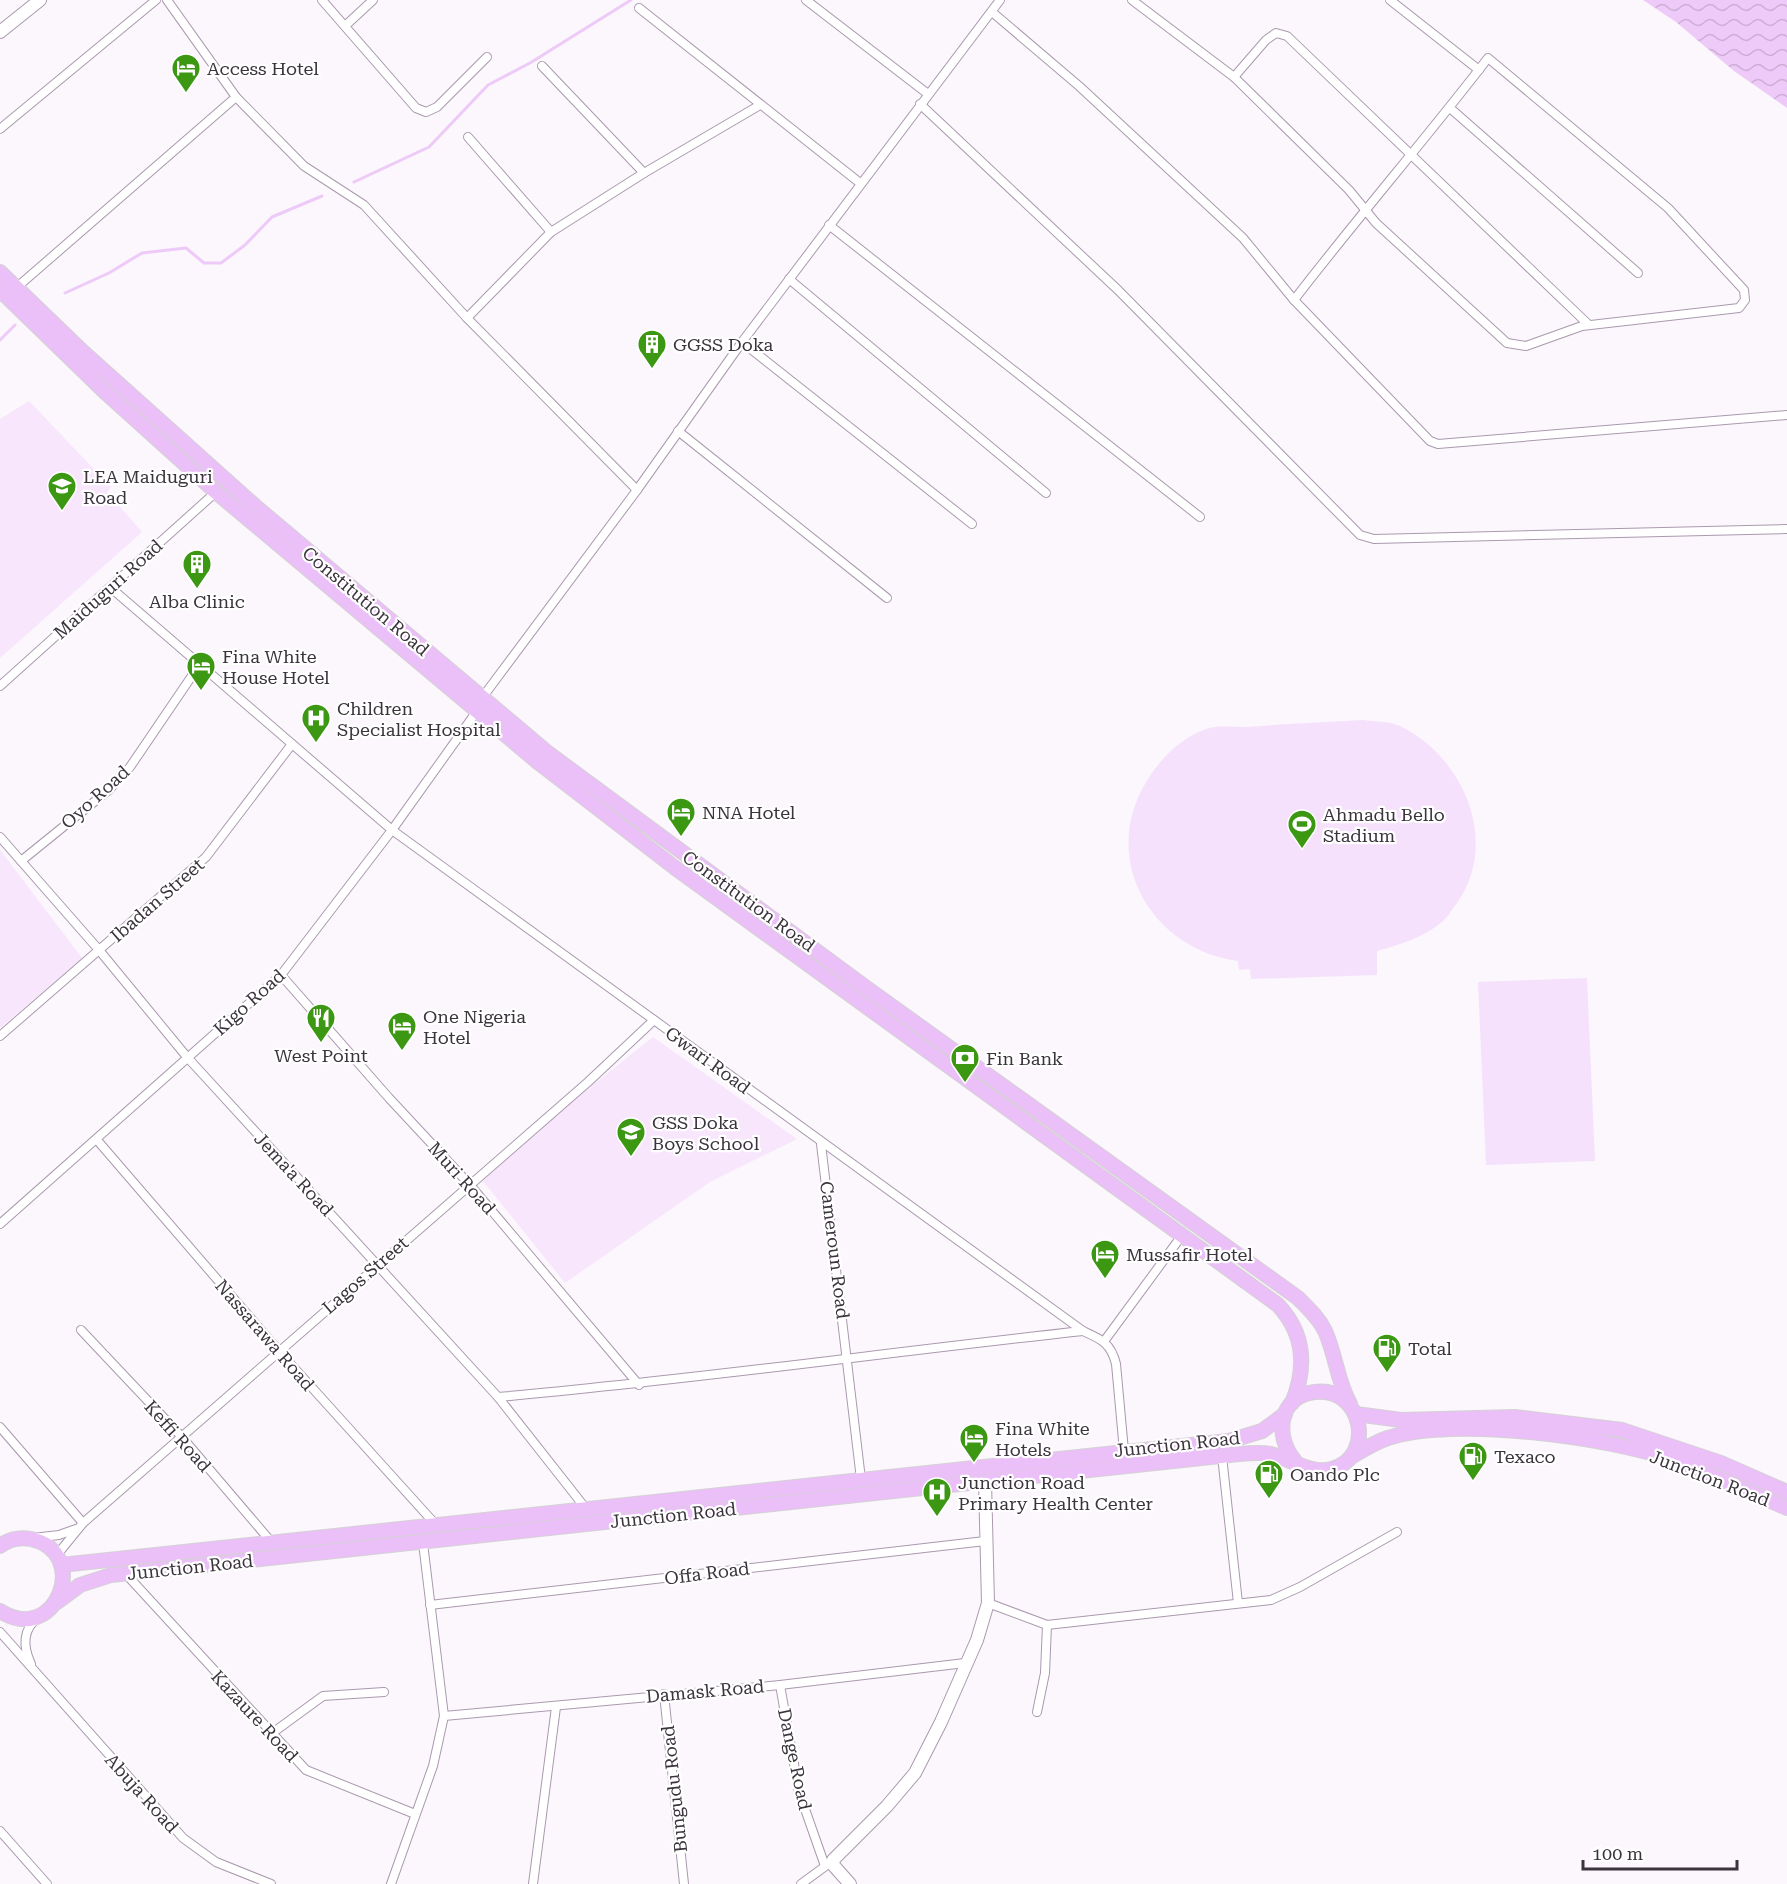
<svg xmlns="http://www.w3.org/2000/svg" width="1787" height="1884" font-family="'Roboto Serif',serif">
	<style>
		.built { fill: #f8e6fd }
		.garden { fill: #f5e1fb }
		.water { fill: url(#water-waves) }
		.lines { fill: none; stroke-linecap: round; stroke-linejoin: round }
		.stream { stroke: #eecaf8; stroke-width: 3 }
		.street-casing { stroke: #aa99ae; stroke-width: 10 }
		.secondary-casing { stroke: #aa99ae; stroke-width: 14 }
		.primary-casing { stroke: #d4d2d4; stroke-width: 16 }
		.street { stroke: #fff; stroke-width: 8 }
		.secondary { stroke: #fff; stroke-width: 12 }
		.primary { stroke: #ebbff7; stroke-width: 14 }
		.labels { text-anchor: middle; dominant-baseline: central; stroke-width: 4.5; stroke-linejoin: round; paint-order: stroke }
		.poi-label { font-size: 18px; fill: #3b343d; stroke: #fff; text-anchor: start }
		.street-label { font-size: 18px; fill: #3b343d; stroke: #fff }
	</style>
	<defs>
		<pattern id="water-waves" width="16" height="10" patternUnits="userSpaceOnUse" patternTransform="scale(1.5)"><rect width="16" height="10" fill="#eecaf8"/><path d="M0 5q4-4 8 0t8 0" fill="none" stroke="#cdaed6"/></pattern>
	</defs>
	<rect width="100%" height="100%" fill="#fbf7fc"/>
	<!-- built -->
	<g class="built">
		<polygon points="29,401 111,487 107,492 142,532 0,658 0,419"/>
		<polygon points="0,850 82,958 0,1028"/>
		<polygon points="653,1037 797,1139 710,1182 565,1283 479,1176"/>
	</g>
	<!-- garden -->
	<g class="garden">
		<path d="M1364 720C1375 722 1390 721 1400 726 1464 757 1500 842 1457 903 1452 909 1448 917 1443 921 1423 938 1401 944 1377 951V975L1251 979 1250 969 1239 970 1238 961C1150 949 1098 857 1148 779 1161 758 1181 738 1206 729 1217 725 1234 727 1246 727 1286 724 1325 722 1364 720Z"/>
		<polygon points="1587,978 1595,1161 1486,1165 1478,982"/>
	</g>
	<!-- water -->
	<polygon class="water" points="1643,0 1787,0 1787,108 1734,71 1676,22"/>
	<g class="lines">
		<!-- stream -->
		<g class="stream">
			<polyline points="354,182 429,147 488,85 530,63 631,0"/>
			<polyline points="65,293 109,273 142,253 186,248 204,263 221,263 245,245 272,217 322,196"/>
			<polyline points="0,340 15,325"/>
		</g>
		<!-- street casing -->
		<g class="street-casing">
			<g id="street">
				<polyline points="167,0 236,97 304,166 364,205 467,318 637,490"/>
				<polyline points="322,0 416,108 426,112 437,107 487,57"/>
				<polyline points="806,0 928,94"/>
				<path d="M1132 0 1234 77 1349 190 1376 223 1507 343 1526 346 1582 326 1739 308 1745 300 1744 290 1668 208 1488 58C1425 140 1357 218 1294 300"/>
				<polyline points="1390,0 1479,70"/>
				<polyline points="639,8 860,183"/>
				<polyline points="992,12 1079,86 1243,238 1294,300 1430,441 1438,444 1787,415"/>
				<polyline points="345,26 373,0"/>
				<polyline points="542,66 644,173"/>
				<polyline points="1234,77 1266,40 1276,33 1287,36 1589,325"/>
				<polyline points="920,104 1118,290 1360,535 1374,539 1787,529"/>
				<polyline points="1450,108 1638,273"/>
				<polyline points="0,129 156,0"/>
				<polyline points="468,137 551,232"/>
				<polyline points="829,225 1200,517"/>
				<polyline points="789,279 1046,493"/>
				<polyline points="16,288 236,97"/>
				<polyline points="467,318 551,232 644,173 760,105"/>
				<polyline points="742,342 972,524"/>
				<polyline points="678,431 887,598"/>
				<path d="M111 588 392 830 1083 1331C1101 1339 1111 1343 1116 1364L1124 1451"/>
				<polyline points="0,686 216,492"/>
				<polyline points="482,698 637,490 742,342 1000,0"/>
				<polyline points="0,837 99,950 187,1057 498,1397 587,1510"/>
				<polyline points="21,861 110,789 130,767 200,664"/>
				<polyline points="281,975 389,1098 470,1185 639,1385"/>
				<polyline points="0,1036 206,857 292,744"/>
				<polyline points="97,1140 278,1350 437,1526"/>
				<polyline points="821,1144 861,1479"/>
				<polyline points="0,1224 281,975 392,830 477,711"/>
				<polyline points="81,1330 181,1436 273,1544"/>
				<polyline points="1105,1340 1183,1234"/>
				<path d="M498 1397C693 1380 888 1352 1083 1331"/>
				<polyline points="0,1427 83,1523"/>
				<polyline points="1222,1456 1238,1603"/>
				<polyline points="33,1538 59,1535 76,1529"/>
				<polyline points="56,1556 83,1523 588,1082 654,1020"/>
				<polyline points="125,1573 306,1770 415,1814"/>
				<polyline points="988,1603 1047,1625 1271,1600 1300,1587 1397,1532"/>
				<polyline points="430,1605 985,1541"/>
				<polyline points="0,1632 183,1838 216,1862 271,1884"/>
				<path d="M31 1664C23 1647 22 1629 39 1617"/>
				<polyline points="780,1685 799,1792 825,1866"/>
				<polyline points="664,1694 684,1884"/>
				<polyline points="1037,1712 1045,1673 1047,1625"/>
				<polyline points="444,1716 780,1685 965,1663"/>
				<polyline points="271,1734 323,1696 384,1692"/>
				<polyline points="0,1831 47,1884"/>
				<polyline points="391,1884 433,1766 444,1716 423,1543"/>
				<polyline points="533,1884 556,1707"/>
				<polyline points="801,1884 827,1865"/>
			</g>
		</g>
		<!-- secondary casing -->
		<g class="secondary-casing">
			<g id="secondary">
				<polyline points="0,32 40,0"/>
				<polyline points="850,1884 834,1866 833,1860 887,1806 915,1773 941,1722 977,1640 988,1603 985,1481"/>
			</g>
		</g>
		<!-- primary casing -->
		<g class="primary-casing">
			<g id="primary">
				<path d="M0 272 83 352 255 506 548 753 865 987 1298 1298C1308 1308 1319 1318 1325 1331 1336 1355 1337 1381 1350 1404"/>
				<path d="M0 290 104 391 216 492 539 763 674 867 1278 1305C1305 1334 1307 1367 1292 1403"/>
				<polyline points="1356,1414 1401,1420 1515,1417 1622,1430 1721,1463 1787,1492"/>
				<path d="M1351 1457C1363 1450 1375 1442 1388 1438 1452 1416 1609 1437 1673 1460 1712 1474 1749 1492 1787 1508"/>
				<path d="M0 1546C9 1539 20 1537 31 1539 92 1553 56 1647 0 1611"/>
				<polyline points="61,1565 1229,1441 1262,1431 1285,1414"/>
				<path d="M57 1602 80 1585 111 1575 1239 1454C1250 1453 1261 1452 1271 1454 1291 1459 1311 1475 1332 1469 1377 1456 1362 1386 1315 1392 1278 1396 1274 1437 1295 1461"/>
			</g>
		</g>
		<!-- street -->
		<use href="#street" class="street"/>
		<!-- secondary -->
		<use href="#secondary" class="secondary"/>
		<!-- primary -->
		<use href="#primary" class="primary"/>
	</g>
	<!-- icons -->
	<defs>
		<g id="hotel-pin" transform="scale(1.5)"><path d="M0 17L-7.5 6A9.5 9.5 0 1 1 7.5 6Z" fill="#3c9713" stroke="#fff"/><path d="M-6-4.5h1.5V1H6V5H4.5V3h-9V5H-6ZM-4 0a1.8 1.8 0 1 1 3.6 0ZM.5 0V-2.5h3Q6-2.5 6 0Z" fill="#fff"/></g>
		<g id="building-pin" transform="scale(1.5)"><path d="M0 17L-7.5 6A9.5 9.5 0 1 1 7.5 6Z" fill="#3c9713" stroke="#fff"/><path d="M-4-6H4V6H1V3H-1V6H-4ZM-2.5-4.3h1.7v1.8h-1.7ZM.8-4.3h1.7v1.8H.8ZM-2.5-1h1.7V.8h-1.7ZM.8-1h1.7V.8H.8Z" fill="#fff"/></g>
		<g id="school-pin" transform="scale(1.5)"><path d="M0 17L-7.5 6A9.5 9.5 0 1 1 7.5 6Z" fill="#3c9713" stroke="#fff"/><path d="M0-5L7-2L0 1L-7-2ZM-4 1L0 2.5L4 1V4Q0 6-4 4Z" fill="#fff"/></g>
		<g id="hospital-pin" transform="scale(1.5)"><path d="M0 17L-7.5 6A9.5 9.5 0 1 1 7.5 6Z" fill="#3c9713" stroke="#fff"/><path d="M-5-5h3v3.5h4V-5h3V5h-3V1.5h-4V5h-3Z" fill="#fff"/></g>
		<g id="stadium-pin" transform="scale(1.5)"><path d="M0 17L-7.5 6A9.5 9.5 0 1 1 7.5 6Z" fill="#3c9713" stroke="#fff"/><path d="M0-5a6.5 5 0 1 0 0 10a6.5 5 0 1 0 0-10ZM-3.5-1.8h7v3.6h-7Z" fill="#fff"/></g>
		<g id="restaurant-pin" transform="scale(1.5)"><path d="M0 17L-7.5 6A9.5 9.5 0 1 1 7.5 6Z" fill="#3c9713" stroke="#fff"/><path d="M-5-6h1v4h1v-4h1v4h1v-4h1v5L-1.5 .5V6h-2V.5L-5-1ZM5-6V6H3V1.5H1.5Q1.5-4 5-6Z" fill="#fff"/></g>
		<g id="bank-pin" transform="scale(1.5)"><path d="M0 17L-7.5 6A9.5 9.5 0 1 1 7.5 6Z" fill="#3c9713" stroke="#fff"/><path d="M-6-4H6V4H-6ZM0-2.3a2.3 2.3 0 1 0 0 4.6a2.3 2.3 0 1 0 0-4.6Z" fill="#fff"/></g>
		<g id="fuel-pin" transform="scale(1.5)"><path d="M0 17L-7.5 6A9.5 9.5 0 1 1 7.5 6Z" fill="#3c9713" stroke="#fff"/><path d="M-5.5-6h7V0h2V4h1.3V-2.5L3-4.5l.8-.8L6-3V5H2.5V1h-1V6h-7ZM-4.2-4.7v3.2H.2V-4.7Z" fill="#fff"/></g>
	</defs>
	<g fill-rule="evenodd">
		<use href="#hotel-pin" x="186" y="68"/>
		<use href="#building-pin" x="652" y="344"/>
		<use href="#school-pin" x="62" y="486"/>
		<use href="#building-pin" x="197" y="564"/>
		<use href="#hotel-pin" x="201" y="666"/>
		<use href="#hospital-pin" x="316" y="718"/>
		<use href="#hotel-pin" x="681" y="812"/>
		<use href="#stadium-pin" x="1302" y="824"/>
		<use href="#restaurant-pin" x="321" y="1018"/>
		<use href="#hotel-pin" x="402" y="1026"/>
		<use href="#bank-pin" x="965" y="1058"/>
		<use href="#school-pin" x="631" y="1132"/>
		<use href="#hotel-pin" x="1105" y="1254"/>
		<use href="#fuel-pin" x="1387" y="1348"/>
		<use href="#hotel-pin" x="974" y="1438"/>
		<use href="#fuel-pin" x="1473" y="1456"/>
		<use href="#fuel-pin" x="1269" y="1474"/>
		<use href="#hospital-pin" x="937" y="1492"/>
	</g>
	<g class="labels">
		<!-- poi labels -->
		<g class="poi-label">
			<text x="207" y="68">Access Hotel</text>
			<text x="673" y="344">GGSS Doka</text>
			<text x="83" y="476">LEA Maiduguri<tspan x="83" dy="21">Road</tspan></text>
			<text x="197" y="601" text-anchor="middle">Alba Clinic</text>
			<text x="222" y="656">Fina White<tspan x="222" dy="21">House Hotel</tspan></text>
			<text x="337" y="708">Children<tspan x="337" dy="21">Specialist Hospital</tspan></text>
			<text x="702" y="812">NNA Hotel</text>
			<text x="1323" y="814">Ahmadu Bello<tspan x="1323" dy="21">Stadium</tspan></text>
			<text x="423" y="1016">One Nigeria<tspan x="423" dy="21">Hotel</tspan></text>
			<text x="321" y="1055" text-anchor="middle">West Point</text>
			<text x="986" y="1058">Fin Bank</text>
			<text x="652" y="1122">GSS Doka<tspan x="652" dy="21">Boys School</tspan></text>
			<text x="1126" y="1254">Mussafir Hotel</text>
			<text x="1408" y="1348">Total</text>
			<text x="995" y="1428">Fina White<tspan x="995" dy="21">Hotels</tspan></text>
			<text x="1494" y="1456">Texaco</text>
			<text x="1290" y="1474">Oando Plc</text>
			<text x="958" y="1482">Junction Road<tspan x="958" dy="21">Primary Health Center</tspan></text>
		</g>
		<!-- street labels -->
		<g class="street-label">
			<text transform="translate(108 589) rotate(-42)">Maiduguri Road</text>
			<text transform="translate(366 601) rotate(40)">Constitution Road</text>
			<text transform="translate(95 797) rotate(-42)">Oyo Road</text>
			<text transform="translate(157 900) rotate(-41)">Ibadan Street</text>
			<text transform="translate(749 901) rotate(36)">Constitution Road</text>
			<text transform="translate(249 1002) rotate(-42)">Kigo Road</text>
			<text transform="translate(708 1060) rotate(36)">Gwari Road</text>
			<text transform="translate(294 1174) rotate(47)">Jema'a Road</text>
			<text transform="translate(462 1178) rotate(48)">Muri Road</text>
			<text transform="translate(835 1250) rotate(83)">Cameroun Road</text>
			<text transform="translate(365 1275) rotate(-41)">Lagos Street</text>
			<text transform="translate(265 1335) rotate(49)">Nassarawa Road</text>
			<text transform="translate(178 1436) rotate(48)">Keffi Road</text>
			<text transform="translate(1177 1444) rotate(-6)">Junction Road</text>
			<text transform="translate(1710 1478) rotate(21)">Junction Road</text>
			<text transform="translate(673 1515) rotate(-6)">Junction Road</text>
			<text transform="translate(190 1567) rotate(-6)">Junction Road</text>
			<text transform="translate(707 1573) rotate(-7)">Offa Road</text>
			<text transform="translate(705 1691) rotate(-5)">Damask Road</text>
			<text transform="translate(255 1716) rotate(47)">Kazaure Road</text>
			<text transform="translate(795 1759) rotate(78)">Dange Road</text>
			<text transform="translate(674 1789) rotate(-96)">Bungudu Road</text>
			<text transform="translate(142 1793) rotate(48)">Abuja Road</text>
		</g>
	</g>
	<!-- scale -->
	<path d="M1583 1860v9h154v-9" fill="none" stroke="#3b343d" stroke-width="3"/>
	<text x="1592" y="1860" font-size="18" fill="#3b343d" stroke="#ffffff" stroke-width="4.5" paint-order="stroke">100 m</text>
</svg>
